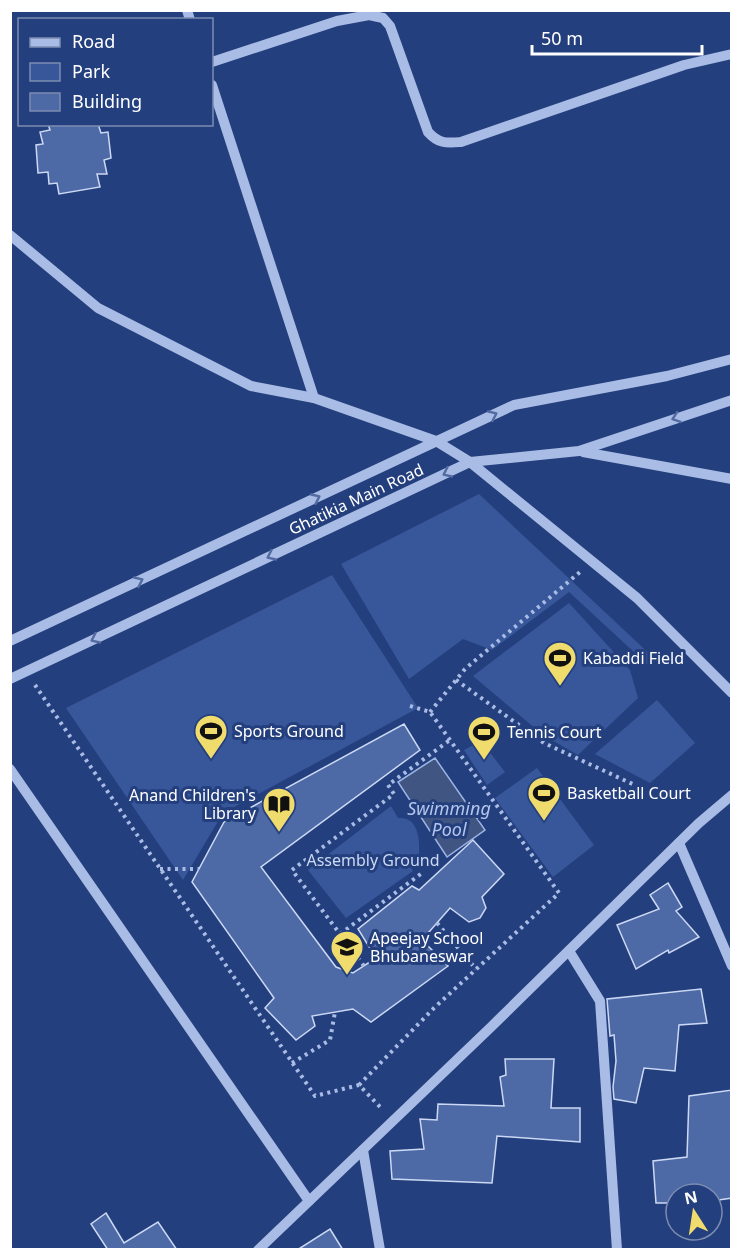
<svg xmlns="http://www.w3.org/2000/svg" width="742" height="1260" font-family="'Noto Sans',sans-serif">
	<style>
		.green { fill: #38579b }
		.water { fill: #415582; stroke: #9db5e6; stroke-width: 1.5 }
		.building { fill: #4d69a6; stroke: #ccd9f4; stroke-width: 1.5 }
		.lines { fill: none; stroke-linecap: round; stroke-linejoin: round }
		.path { stroke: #a9bce5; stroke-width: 4; stroke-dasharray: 3 4.5; stroke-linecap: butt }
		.minor { stroke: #a9bce5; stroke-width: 10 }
		.oneway { stroke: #536ba1 }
		.labels { text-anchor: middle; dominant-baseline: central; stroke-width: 6; stroke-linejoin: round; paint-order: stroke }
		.street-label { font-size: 16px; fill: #fff; stroke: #243f7d }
		.poi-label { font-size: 16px; fill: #fff; stroke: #243f7d; text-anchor: start }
		.park-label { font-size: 16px; fill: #ccd9f4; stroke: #243f7d }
		.water-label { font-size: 18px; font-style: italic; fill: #b4c6ed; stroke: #243f7d }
	</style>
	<rect width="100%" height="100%" fill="#243f7d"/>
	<!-- green -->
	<g class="green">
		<polygon points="479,494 655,659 649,666 569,592 492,650 463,639 409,679 341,564"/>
		<polygon points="332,575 418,708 223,813 183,880 66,708"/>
		<polygon points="569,603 630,670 638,698 578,755 543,735 473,676"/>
		<polygon points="657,700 695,743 650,783 595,754"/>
		<polygon points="481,741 505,772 487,785 464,750"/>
		<polygon points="537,768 594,845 553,877 495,798"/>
		<path d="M391 806 398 818C418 816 420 839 419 854L408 863 413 871 346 918 308 870Z"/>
	</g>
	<!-- water -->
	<polygon class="water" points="435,758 485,830 447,857 398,782"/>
	<!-- building -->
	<g class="building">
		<polygon points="48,124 98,124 101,133 108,132 111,158 104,160 107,174 97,174 100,187 59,194 57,183 49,184 48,172 38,173 36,145 43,144 40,132 50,130"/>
		<polygon points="404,724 420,750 261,867 336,967 353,973 376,958 358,929 412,886 419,890 473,840 504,874 482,897 486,908 480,918 469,922 450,908 422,940 448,966 371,1022 353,1009 312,1016 315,1026 296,1040 265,1008 274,998 192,882 224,822"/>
		<polygon points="668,883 682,907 676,911 699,937 669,953 668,950 636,969 617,925 659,909 650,895"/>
		<polygon points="701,989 707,1023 679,1025 675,1071 644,1068 636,1103 614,1099 613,1087 616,1061 614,1035 610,1036 607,999"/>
		<polygon points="505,1059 554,1059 551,1108 580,1108 580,1142 497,1136 492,1183 392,1179 390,1151 424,1149 420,1119 437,1120 438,1104 504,1106 500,1077 506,1075"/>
		<polygon points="732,1090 732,1198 712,1201 712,1194 676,1194 676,1203 656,1203 653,1161 687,1157 689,1096"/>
		<polygon points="106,1213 124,1243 158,1222 177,1250 108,1250 91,1224"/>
		<polygon points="330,1229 343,1250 297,1250"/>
	</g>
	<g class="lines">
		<!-- path -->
		<g class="path">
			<polyline points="456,680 544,743 639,787"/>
			<polyline points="35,685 315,1096 359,1085 382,1109"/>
			<polyline points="430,712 465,669 580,572"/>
			<polyline points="160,869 199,869"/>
			<polyline points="437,923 476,969"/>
			<polyline points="340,934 422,873"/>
			<polyline points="364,966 292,870 394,794 388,785 450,740"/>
			<polyline points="292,1063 330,1040 335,1012"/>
			<polyline points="359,1085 434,1008 559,893 430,712 407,705"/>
		</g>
		<!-- minor -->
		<g class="minor">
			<polyline points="187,10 190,20"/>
			<path d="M212 62 337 21 369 15 383 18 390 26 428 132C439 144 446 143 461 142L684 65 732 54"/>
			<polyline points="212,85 314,398"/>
			<polyline points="10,235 98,308 251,386 314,398 436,441 470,462 637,598 732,693"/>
			<polyline points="583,452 732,479"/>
			<polyline points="10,641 514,405 667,376 732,359"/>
			<polyline points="10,679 470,462 579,451 732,400"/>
			<polyline points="10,769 309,1201"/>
			<polyline points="679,843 732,966"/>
			<polyline points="569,951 600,1001 617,1250"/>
			<polyline points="363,1150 380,1250"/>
			<polyline points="258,1250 490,1028 699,823 732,795"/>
		</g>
	</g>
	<!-- one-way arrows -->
	<defs><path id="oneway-chevron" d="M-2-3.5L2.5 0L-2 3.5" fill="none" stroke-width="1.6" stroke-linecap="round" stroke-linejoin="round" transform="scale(1.5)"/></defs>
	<g class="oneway">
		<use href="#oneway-chevron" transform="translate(493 415) rotate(-25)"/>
		<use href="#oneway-chevron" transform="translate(676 418) rotate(161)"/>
		<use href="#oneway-chevron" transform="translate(447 473) rotate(155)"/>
		<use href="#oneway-chevron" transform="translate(316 498) rotate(-25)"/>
		<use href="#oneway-chevron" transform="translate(271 556) rotate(155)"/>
		<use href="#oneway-chevron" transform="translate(139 581) rotate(-25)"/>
		<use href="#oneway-chevron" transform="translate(95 639) rotate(155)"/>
	</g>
	<!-- icons -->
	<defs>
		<g id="stadium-pin" transform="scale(1.725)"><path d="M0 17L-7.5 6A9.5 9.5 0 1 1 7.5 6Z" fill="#efdc6d" stroke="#243f7d"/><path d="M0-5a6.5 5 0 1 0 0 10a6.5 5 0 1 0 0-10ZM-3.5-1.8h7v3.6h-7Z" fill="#111"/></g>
		<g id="library-pin" transform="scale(1.725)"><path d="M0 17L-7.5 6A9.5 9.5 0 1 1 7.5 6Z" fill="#efdc6d" stroke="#243f7d"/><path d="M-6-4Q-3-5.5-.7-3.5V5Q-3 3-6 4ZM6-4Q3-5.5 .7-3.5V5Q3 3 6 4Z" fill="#111"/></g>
		<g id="school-pin" transform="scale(1.725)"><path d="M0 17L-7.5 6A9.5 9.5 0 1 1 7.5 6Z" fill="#efdc6d" stroke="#243f7d"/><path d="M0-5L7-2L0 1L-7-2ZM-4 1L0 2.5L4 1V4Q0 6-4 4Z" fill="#111"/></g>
	</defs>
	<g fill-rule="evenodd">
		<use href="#stadium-pin" x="560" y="658"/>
		<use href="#stadium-pin" x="211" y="731"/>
		<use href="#stadium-pin" x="484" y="732"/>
		<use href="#stadium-pin" x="544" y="793"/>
		<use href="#library-pin" x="279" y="804"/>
		<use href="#school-pin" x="347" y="947"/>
	</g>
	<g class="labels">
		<!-- street labels -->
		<g class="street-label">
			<text transform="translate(356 499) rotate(-25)">Ghatikia Main Road</text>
		</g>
		<!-- poi labels -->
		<g class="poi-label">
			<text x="583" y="658">Kabaddi Field</text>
			<text x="234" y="731">Sports Ground</text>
			<text x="507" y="732">Tennis Court</text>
			<text x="567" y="793">Basketball Court</text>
			<text x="256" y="795" text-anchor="end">Anand Children's<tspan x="256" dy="18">Library</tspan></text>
			<text x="370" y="938">Apeejay School<tspan x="370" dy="18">Bhubaneswar</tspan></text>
		</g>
		<!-- park labels -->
		<g class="park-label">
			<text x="373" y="860">Assembly Ground</text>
		</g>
		<!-- water labels -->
		<g class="water-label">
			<text x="449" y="808">Swimming<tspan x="449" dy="21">Pool</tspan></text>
		</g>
	</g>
	<!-- border -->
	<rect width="742" height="1260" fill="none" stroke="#ffffff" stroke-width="24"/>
	<!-- legend -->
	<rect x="18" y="18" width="195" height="108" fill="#243f7d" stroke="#7c8cb1" stroke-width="1.5"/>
	<rect x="30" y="38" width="30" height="9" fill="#a9bce5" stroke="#7c8cb1" stroke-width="1.5"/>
	<text x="72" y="48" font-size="18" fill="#ffffff">Road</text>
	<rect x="30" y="63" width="30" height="18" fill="#38579b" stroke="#7c8cb1" stroke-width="1.5"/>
	<text x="72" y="78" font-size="18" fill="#ffffff">Park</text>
	<rect x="30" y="93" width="30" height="18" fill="#4d69a6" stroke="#7c8cb1" stroke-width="1.5"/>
	<text x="72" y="108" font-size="18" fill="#ffffff">Building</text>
	<!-- north arrow -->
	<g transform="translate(694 1212) rotate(348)"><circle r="28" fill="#243f7d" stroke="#7c8cb1" stroke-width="1.5"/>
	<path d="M0-4.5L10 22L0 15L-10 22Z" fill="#efdc6d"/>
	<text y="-9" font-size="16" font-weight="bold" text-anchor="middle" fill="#ffffff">N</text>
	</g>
	<!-- scale -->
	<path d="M532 45v9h170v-9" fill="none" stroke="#ffffff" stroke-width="3"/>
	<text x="541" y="45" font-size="18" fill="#ffffff" stroke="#243f7d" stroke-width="4.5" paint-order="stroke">50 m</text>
</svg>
